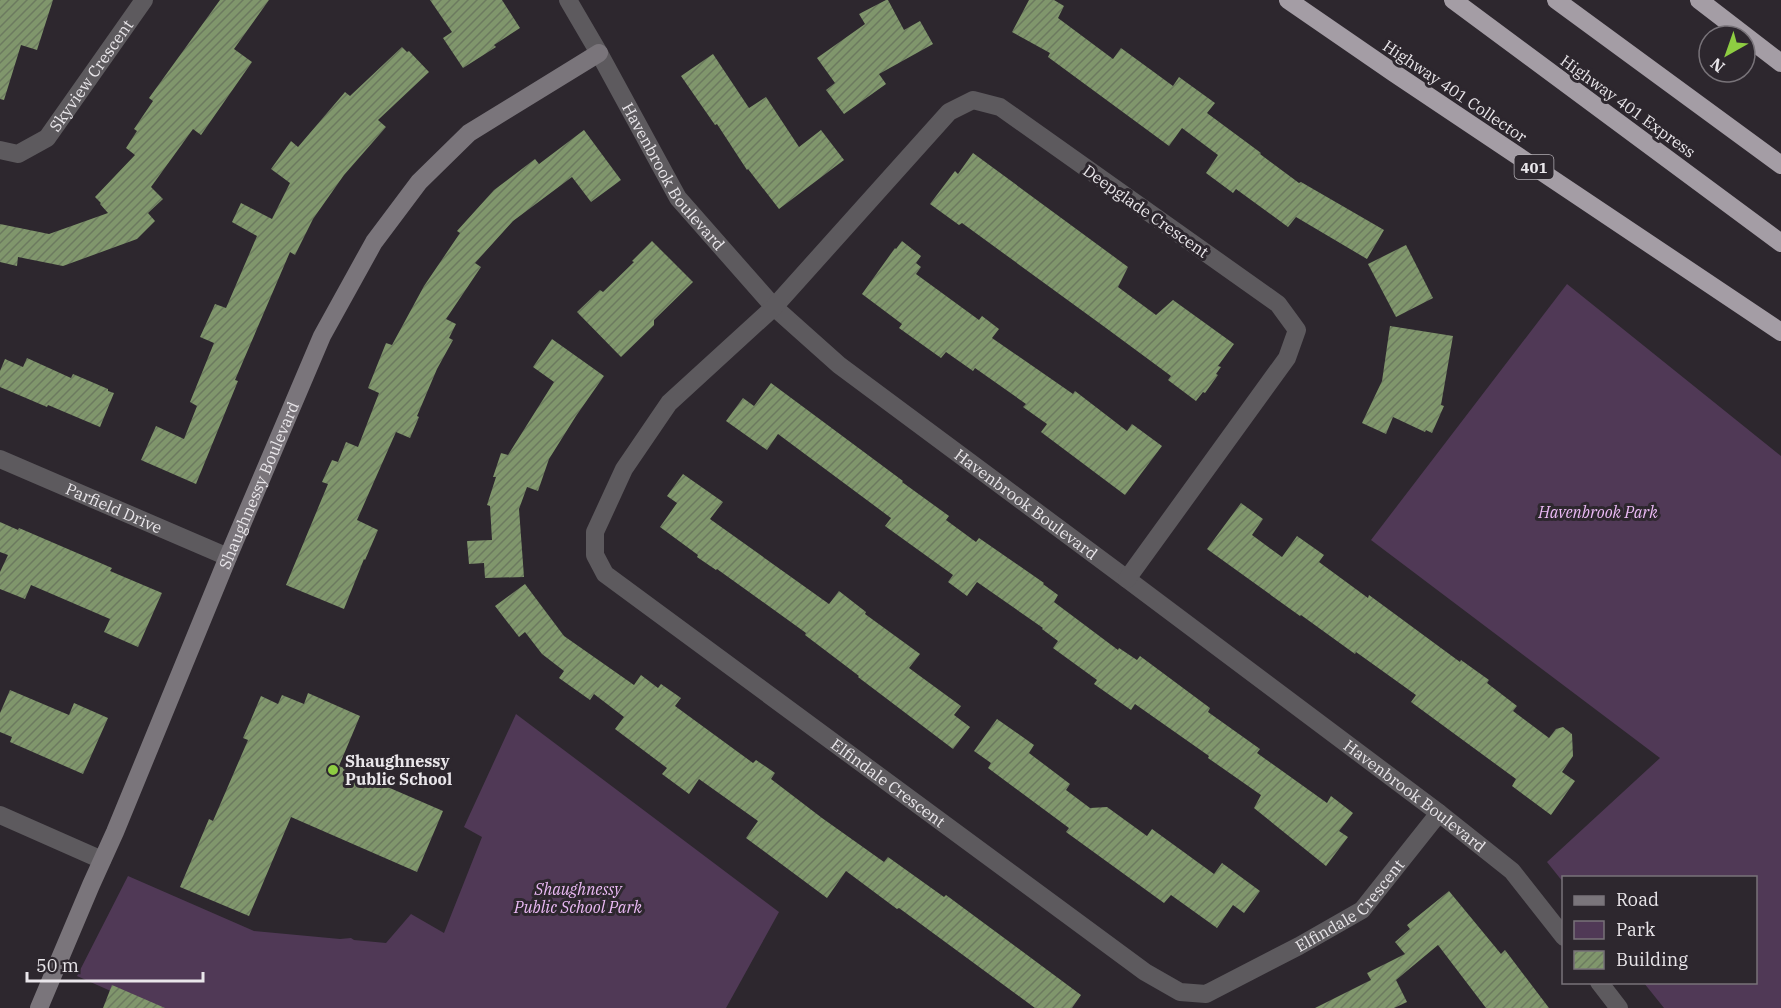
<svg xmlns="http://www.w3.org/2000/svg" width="1781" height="1008" font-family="'IBM Plex Serif',serif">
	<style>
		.green { fill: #503956 }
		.building { fill: url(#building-hatch) }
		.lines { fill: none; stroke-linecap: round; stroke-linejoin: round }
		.street { stroke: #5d5a5e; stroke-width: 18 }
		.secondary { stroke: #7a757b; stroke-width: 18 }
		.highway { stroke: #a49da5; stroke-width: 18 }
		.poi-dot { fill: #8ecd42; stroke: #2d272e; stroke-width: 2 }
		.labels { text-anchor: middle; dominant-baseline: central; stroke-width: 6; stroke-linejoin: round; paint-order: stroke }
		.shield { fill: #2d272e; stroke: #b1adb2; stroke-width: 1.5 }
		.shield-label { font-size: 15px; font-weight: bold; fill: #e9e6ea }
		.street-label { font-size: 16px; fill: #e9e6ea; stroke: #2d272e }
		.park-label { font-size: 16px; font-style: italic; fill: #ebbaf5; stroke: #2d272e }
		.poi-label { font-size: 16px; font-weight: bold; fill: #e9e6ea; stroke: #2d272e; text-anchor: start }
	</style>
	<defs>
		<pattern id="building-hatch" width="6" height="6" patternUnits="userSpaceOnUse" patternTransform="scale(1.5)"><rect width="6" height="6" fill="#80966c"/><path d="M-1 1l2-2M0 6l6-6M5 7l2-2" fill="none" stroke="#6c7a5f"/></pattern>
	</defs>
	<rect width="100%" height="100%" fill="#2d272e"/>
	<!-- green -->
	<g class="green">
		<polygon points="1567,284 1781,456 1781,1008 1664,1008 1644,983 1756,982 1756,878 1564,878 1563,882 1547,862 1660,758 1371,540"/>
		<polygon points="516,714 779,912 726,1008 149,1008 77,976 128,876 254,931 340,939 351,938 354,940 386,943 411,914 444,933 482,837 464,827"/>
	</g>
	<!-- building -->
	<g class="building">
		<polygon points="0,0 53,0 37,50 21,45 4,100 0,99"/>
		<polygon points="220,0 269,0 234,49 252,62 201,135 193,129 151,187 163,199 148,213 155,221 137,239 63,266 18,257 17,266 0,262 0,224 49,234 108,213 100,204 101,203 95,197 135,155 126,148 137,131 134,129 153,101 149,98"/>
		<polygon points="430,0 502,0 520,28 494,45 496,47 463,68 443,38 452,32"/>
		<polygon points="886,0 888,0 904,30 920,21 933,44 879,74 886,84 844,114 826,90 835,83 817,58 865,24 859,14"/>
		<polygon points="1029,0 1054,0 1064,6 1058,18 1113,59 1121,48 1173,86 1179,77 1215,103 1207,113 1261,153 1260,154 1299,183 1301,182 1384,230 1367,259 1296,217 1288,227 1236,189 1233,193 1206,173 1218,155 1182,128 1169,146 1048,57 1050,53 1012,32"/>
		<polygon points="402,47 407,52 409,51 429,72 378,120 386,127 344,175 313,219 295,255 290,252 235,380 238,381 196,484 141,460 156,426 184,439 197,406 190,402 214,343 200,337 215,304 226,308 257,236 232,222 241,203 272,219 290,183 271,169 291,141 298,147 345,92 350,96"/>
		<polygon points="713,54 749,108 766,97 799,147 821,130 844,160 779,209 748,169 747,170 717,124 715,125 681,76"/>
		<polygon points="584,130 621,180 591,202 572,177 513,221 475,263 481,267 446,319 456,324 449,338 453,340 437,369 417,416 419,417 410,438 396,432 357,520 378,530 365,560 364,559 344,609 286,585 328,484 322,482 332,460 338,462 346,442 358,447 379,393 368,388 386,343 392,345 424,286 460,233 457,231 494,190 535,159 539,164"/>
		<polygon points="973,153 1128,267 1118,287 1156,315 1173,300 1234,344 1218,366 1221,367 1216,374 1218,375 1205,393 1203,392 1196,401 1168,380 1171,376 1106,328 962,223 959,225 930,204 955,171 958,174"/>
		<polygon points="652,241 693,282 654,320 654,325 621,357 577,312 600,290 603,292 634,262 632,261"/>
		<polygon points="902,241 921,256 916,263 921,267 916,274 979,320 982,316 999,329 992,338 1073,394 1075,391 1127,431 1132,424 1162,446 1125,495 1041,432 1047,424 1023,407 1026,404 975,368 973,371 946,352 941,358 899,328 902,324 862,294 895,248 896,249"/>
		<polygon points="1406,245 1433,298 1396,317 1368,264"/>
		<polygon points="1390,326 1453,336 1441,405 1444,406 1432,433 1426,430 1425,432 1393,417 1386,434 1362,423 1382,381"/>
		<polygon points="552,339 604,376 576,416 549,459 538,491 527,487 519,509 524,577 485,578 484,563 469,564 467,541 492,540 490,506 487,505 496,477 493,477 501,453 508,455 554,382 533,367"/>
		<polygon points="27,358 71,378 73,374 108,389 108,391 114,393 100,427 48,405 47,407 0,387 0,371 5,359 23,367"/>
		<polygon points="771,383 903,481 902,482 949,516 946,520 976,542 979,538 1044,583 1043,584 1058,595 1054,602 1118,650 1119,648 1137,660 1140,656 1210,708 1208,712 1260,749 1257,753 1327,803 1331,796 1353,813 1339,831 1348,837 1326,866 1254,808 1261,795 1208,758 1209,756 1135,704 1131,710 1094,684 1097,680 1053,648 1058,641 1042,629 1043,628 977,582 967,596 948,582 953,575 885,526 891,518 778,434 767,450 726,421 743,398 754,406"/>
		<polygon points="683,474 723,502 710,519 829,604 839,591 866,612 865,614 920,654 909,668 961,706 954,715 970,727 953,749 858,677 859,676 805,635 806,633 717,569 716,570 697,557 698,555 660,527 677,503 667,496"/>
		<polygon points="1241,503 1263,519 1252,535 1282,557 1297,536 1324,555 1319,562 1368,598 1369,595 1460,662 1461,660 1489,680 1487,683 1517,706 1513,711 1549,738 1556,729 1563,727 1572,734 1573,756 1562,772 1575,781 1551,815 1512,786 1516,779 1411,702 1416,695 1356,652 1355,654 1301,615 1300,616 1207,549"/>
		<polygon points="0,522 18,530 19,528 112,568 110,571 162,593 138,647 104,632 110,619 31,585 25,599 0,589 0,572 8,555 0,552"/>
		<polygon points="525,584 564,636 634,685 641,675 658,688 661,684 681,698 675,706 753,763 756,760 775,773 771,779 822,818 884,862 888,857 944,897 946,895 1081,995 1072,1008 1035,1008 899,908 897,909 846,871 827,898 746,838 758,821 699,779 689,794 662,774 667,768 615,729 624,717 594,694 590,700 559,678 564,671 542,654 525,632 519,637 495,606"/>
		<polygon points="10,690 69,715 74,703 108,718 83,774 10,742 12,737 0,732 0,713"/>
		<polygon points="308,693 360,716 339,766 443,811 417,872 291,817 249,916 180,887 209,819 213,821 248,740 243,738 261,696 278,704 282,695 304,704"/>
		<polygon points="997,719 1034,745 1029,753 1070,784 1066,790 1090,808 1107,807 1147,836 1152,829 1214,874 1222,863 1260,891 1244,913 1233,905 1217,928 1171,895 1164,903 1066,832 1069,828 988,768 991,763 974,751"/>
		<polygon points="1449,891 1501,954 1505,950 1549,1008 1486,1008 1438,945 1396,980 1407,1002 1394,1008 1315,1008 1371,980 1367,973 1405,954 1395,942 1410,929 1407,925"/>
		<polygon points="112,985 165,1008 103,1008"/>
	</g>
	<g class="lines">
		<!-- street -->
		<g class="street">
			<path id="s1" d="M568 0 599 53 678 198 774 307 839 365 1127 579 1439 813 1512 871 1564 937"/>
			<path id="s2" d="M0 150 18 154 47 138 144 0"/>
			<path id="s3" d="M0 459 228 557"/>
			<path id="s4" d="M1127 579 1287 358 1297 330 1278 304 1000 107 973 100 949 112 774 307 669 403 624 469 595 532V555L605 574 1145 972 1180 992 1206 994 1299 946 1362 910 1439 813"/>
			<polyline points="0,815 102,860"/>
			<polyline points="1599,982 1619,1008"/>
		</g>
		<!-- secondary -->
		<path class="secondary" id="s5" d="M39 1008 91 885 115 832 228 557 322 336 374 242 419 182 469 133 599 53"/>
		<!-- highway -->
		<g class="highway">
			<polyline points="1288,0 1394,73 1781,332"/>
			<polyline points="1453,0 1781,243"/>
			<polyline points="1556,0 1781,165"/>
			<polyline points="1699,0 1781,63"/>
		</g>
	</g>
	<!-- markers -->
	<circle class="poi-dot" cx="333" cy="770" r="6"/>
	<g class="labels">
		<!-- shield labels -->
		<rect class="shield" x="1514.5" y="155" width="39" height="24" rx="4.5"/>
		<g class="shield-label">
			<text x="1534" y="167">401</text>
		</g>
		<!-- street labels -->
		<g class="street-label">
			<text stroke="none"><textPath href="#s2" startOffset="128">Skyview Crescent</textPath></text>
			<text transform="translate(1455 91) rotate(34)">Highway 401 Collector</text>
			<text transform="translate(1628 106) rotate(36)">Highway 401 Express</text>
			<text stroke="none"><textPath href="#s1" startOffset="206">Havenbrook Boulevard</textPath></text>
			<text transform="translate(1146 211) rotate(35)">Deepglade Crescent</text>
			<text stroke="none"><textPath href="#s5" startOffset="567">Shaughnessy Boulevard</textPath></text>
			<text stroke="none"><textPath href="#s1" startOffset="692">Havenbrook Boulevard</textPath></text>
			<text stroke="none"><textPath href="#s3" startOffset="124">Parfield Drive</textPath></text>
			<text stroke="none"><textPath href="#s4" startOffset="1680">Elfindale Crescent</textPath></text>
			<text stroke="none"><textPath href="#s1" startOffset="1178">Havenbrook Boulevard</textPath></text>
			<text stroke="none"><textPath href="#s4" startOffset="2236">Elfindale Crescent</textPath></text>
		</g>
		<!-- park labels -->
		<g class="park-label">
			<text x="1598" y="512">Havenbrook Park</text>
			<text x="578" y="889">Shaughnessy<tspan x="578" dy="18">Public School Park</tspan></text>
		</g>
		<!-- poi labels -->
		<g class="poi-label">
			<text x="345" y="761">Shaughnessy<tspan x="345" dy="18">Public School</tspan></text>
		</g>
	</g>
	<!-- legend -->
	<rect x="1562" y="876" width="195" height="108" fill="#2d272e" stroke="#787379" stroke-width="1.5"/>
	<rect x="1574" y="896" width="30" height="9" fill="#7a757b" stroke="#787379" stroke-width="1.5"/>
	<text x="1616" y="906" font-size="18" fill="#e9e6ea">Road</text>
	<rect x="1574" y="921" width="30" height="18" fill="#503956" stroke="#787379" stroke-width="1.5"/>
	<text x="1616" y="936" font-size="18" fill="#e9e6ea">Park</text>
	<rect x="1574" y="951" width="30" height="18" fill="url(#building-hatch)" stroke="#787379" stroke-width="1.5"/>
	<text x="1616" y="966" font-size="18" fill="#e9e6ea">Building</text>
	<!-- north arrow -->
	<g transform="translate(1727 54) rotate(220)"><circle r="28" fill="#2d272e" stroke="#787379" stroke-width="1.5"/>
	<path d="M0-4.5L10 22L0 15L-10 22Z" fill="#8ecd42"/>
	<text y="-9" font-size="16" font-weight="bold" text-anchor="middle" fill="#e9e6ea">N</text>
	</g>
	<!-- scale -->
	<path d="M27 972v9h176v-9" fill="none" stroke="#e9e6ea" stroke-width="3"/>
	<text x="36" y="972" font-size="18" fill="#e9e6ea" stroke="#2d272e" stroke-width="4.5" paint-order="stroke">50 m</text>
</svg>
